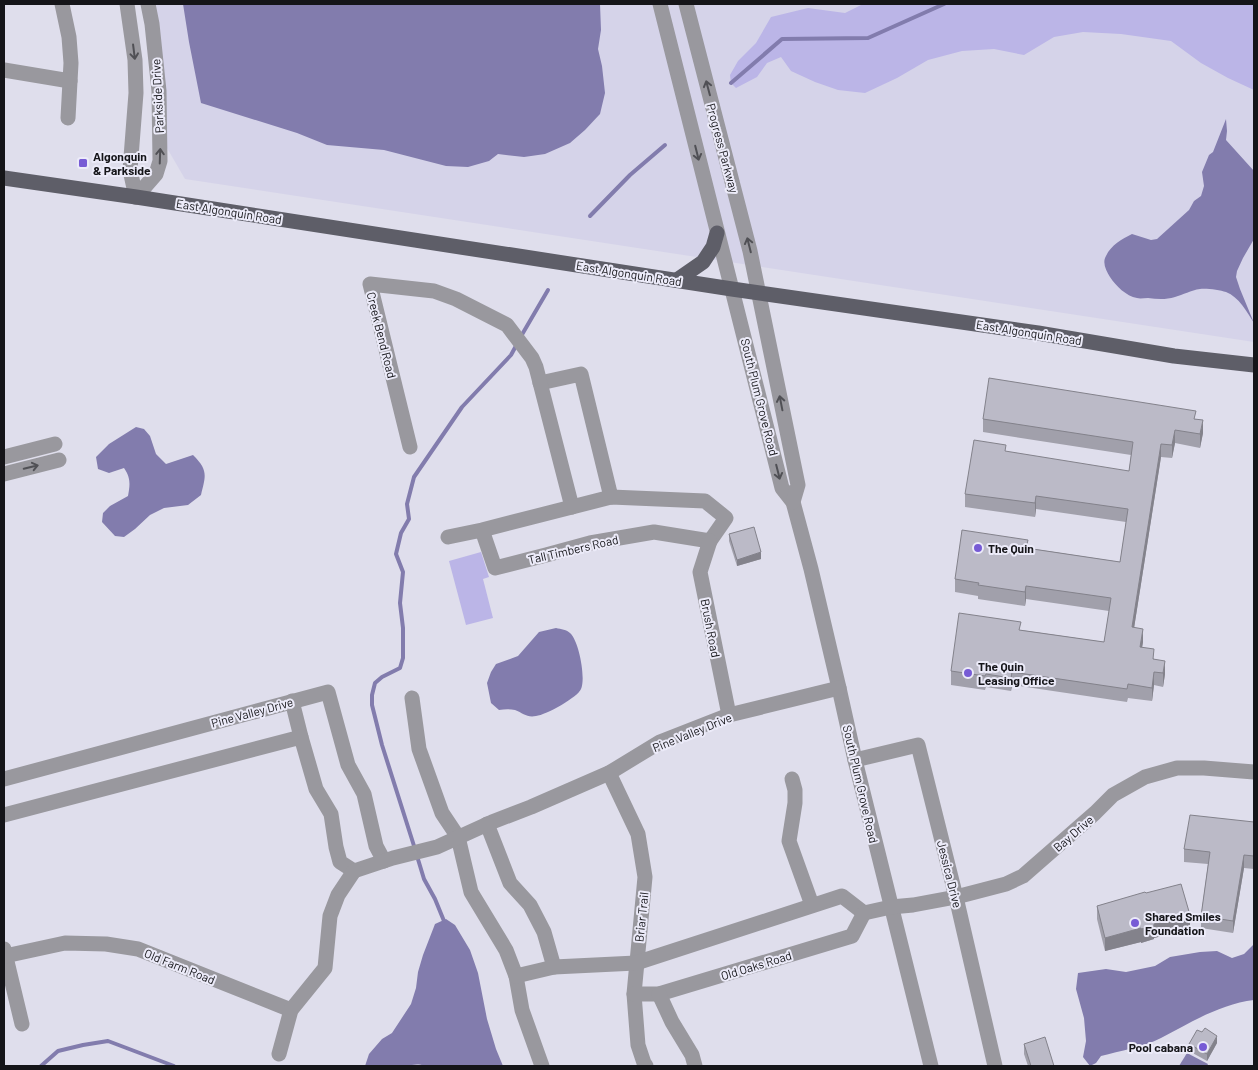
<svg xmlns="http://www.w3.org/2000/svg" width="1258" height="1070" font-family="Barlow,sans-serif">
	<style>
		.built { fill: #d5d3e9 }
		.green { fill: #bbb5e7 }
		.water { fill: #827cad }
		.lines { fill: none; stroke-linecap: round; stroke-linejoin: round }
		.stream { stroke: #827cad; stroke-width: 4 }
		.minor { stroke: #99989e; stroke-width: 15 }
		.major { stroke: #5e5e68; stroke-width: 15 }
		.wall { fill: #a1a0ab }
		.shaded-wall { fill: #83828b }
		.building { fill: #bbbac7; stroke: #83828b }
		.oneway { stroke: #505055 }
		.poi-dot { fill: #775bd5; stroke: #ecebf9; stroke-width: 2 }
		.labels { text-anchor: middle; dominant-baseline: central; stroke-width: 4; stroke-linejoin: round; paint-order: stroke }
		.street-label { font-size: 12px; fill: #151519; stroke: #ecebf9 }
		.poi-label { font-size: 12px; font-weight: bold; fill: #151519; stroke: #ecebf9; text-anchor: start }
	</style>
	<rect width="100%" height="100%" fill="#dfdeec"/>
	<!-- built -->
	<polygon class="built" points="148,4 1254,4 1254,342 185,179 167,148"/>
	<!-- green -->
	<g class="green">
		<polygon points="863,4 1254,4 1254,90 1228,78 1201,63 1171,41 1121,34 1083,32 1054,37 1024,55 994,49 962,51 928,60 897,78 865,93 838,90 815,82 791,71 781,57 767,63 757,77 736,88 731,83 730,75 738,61 756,43 771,17 808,8 845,13"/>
		<polygon points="481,552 489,577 483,579 493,618 466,625 449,561"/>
	</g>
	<!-- water -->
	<g class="water">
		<polygon points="183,4 600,4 601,30 598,49 602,66 605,93 600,114 585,130 570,143 545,154 524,157 498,154 489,161 468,167 446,166 384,150 327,145 297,133 201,103 189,42"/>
		<path d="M1226 119 1227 131 1226 140 1254 171V239L1243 258 1237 271 1236 277 1240 289 1254 323C1247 312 1239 297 1226 292 1220 290 1206 288 1200 289 1191 290 1183 295 1175 297 1165 300 1157 299 1148 298 1144 298 1140 299 1137 298 1126 296 1116 286 1110 277 1106 270 1102 263 1106 256 1111 245 1122 239 1132 234L1151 240 1157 239 1189 210 1194 201 1201 196 1204 186 1202 172 1209 155 1213 152Z"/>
		<path d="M136 427 144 429 150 436 156 454 166 464 193 455C208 470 206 475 201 495L188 505 164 508 150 515 135 529 124 537 115 536 102 522 103 513 110 506 128 496C130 485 131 478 124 468L109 473 98 469 96 457 109 444Z"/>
		<path d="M556 628C561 629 567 630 570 633 579 641 586 678 581 689 578 697 546 715 536 716 527 718 523 713 515 710 510 709 505 709 499 710L491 703 487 683 491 672 496 664 518 656 539 632Z"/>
		<path d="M446 919 455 925 470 950 478 973 487 1019 496 1049 503 1066H425C417 1063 413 1065 406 1066 393 1068 377 1066 365 1066L369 1054 382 1039 392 1033 411 1004 416 988 418 972 423 955 435 924Z"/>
		<path d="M1254 944V1000C1220 1004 1190 1023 1161 1038 1143 1047 1120 1051 1101 1056L1096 1063 1090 1066 1083 1057 1086 1041 1084 1018 1076 989 1078 973 1106 969 1126 972 1155 966 1170 957 1200 952 1217 951 1232 958 1244 954Z"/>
		<polygon points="1187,1053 1208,1064 1207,1066 1179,1066"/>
	</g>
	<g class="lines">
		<!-- stream -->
		<g class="stream">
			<polyline points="731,83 782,39 868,38 944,4"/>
			<polyline points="590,216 630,175 665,145"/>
			<polyline points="520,338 548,290"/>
			<polyline points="415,849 382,745 372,705 372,695 375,683 382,677 400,668 403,658 403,628 400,603 403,572 396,554 401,533 409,519 407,504 414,477 462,407 511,355 517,344"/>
			<polyline points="417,856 424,879 435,899 444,921"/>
			<polyline points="41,1066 58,1051 83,1045 108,1041 174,1066"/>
		</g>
		<!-- minor -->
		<g class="minor">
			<polyline points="62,4 69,37 71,63 68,118"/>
			<polyline points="127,4 135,60 136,93 130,170 136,197"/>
			<polyline points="660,4 782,488 793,502 811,569 839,688 855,760 931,1066"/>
			<polyline points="686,4 750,251 798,485 793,502"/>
			<polyline points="4,70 70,81"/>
			<polyline points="136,197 156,174 160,161 159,91 152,24 148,4"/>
			<polyline points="540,383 581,374 611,497"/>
			<polyline points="410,447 370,284 434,291 456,299 507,325 532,358 536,367 572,507"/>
			<polyline points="4,457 55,444"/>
			<polyline points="4,474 59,460"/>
			<polyline points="448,537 482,530 611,497 705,501 726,518 710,541 654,532 590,543 546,555 495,568 482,530"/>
			<polyline points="710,541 700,572 729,715"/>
			<polyline points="412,698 419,749 442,813 458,837 471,892 506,950 516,976 522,1010 542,1066"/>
			<polyline points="292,701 301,737"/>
			<polyline points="855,760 918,745 956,897 995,1066"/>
			<polyline points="609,773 638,834 645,877 634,994 638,1045 644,1063 646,1066"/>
			<polyline points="4,779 328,692 348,765 364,794 376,846 384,861"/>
			<polyline points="792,779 795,790 795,803 789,841 812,905"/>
			<polyline points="4,815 301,737 316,789 331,814 336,847 340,862 354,871"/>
			<polyline points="487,824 510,883 530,905 544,932 554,967"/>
			<polyline points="354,871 393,858 437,847 492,822 531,807 609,773 660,742 729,715 839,688"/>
			<polyline points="4,949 22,1024"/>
			<polyline points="5,956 65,943 106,944 138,949 291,1010"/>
			<polyline points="516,976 554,967 636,963 842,896 864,913 891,907 913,905 956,897 1006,884 1023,876 1095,813 1113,795 1145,777 1177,768 1204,768 1254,772"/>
			<polyline points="634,994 659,994 852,936 864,913"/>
			<polyline points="659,994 672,1022 692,1055 695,1066"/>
			<polyline points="279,1054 291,1010 325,968 330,916 338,895 354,871"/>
		</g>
		<!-- major -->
		<g class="major">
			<polyline points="4,178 136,197 732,289 1038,333 1174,356 1254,365"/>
			<polyline points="677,280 703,262 713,247 717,233"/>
		</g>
	</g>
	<!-- wall -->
	<g class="wall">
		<polygon points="983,419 1196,419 1203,433 1200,448 1175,443 1172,458 1161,457 1134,628 1143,642 1142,647 1154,659 1165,674 1163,687 1154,685 1152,701 1128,698 1127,702 1012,685 1011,691 986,687 985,690 951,685 951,671 1021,630 1104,642 1109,611 1026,599 1025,606 978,599 978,596 955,592 955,579 1028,548 1120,562 1126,522 1036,509 1035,517 965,507 965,494 1129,471 1131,455 983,432"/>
		<polygon points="729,534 761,559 737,566 729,541"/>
		<polygon points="1254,822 1254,869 1244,868 1233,933 1201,928 1201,916 1208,864 1184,862 1184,849"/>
		<polygon points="1146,893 1190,929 1154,938 1154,939 1141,943 1141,942 1105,951 1097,919 1097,906"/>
		<polygon points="1202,1032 1217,1043 1207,1061 1189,1051 1189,1044"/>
		<polygon points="1024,1044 1054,1066 1028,1066 1024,1054"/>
	</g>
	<!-- shaded-wall -->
	<g class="shaded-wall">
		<polygon points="1203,420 1203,433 1200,448 1200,434"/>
		<polygon points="1175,430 1175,443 1172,458 1172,445"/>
		<polygon points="1161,444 1161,457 1132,641 1132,627"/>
		<polygon points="1036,496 1036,509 1035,517 1035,503"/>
		<polygon points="761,552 761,559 737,566 737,560"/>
		<polygon points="1026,586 1026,599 1025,606 1025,592"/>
		<polygon points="1143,629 1143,642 1140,660 1140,647"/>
		<polygon points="1165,661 1165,674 1163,687 1163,673"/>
		<polygon points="1012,672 1012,685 1011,691 1011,678"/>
		<polygon points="1154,672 1154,685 1152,701 1152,688"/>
		<polygon points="1244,855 1244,868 1233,933 1233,921"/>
		<polygon points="1190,915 1190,929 1154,938 1154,939 1141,943 1141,929 1154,924"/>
		<polygon points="1141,928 1141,942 1105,951 1105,938"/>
		<polygon points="1217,1036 1217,1043 1207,1061 1207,1054"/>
	</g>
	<!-- building -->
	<g class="building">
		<polygon points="989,378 1196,411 1194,419 1203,420 1200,434 1175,430 1172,445 1161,444 1132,627 1143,629 1140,647 1154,649 1153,659 1165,661 1163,673 1154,672 1152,688 1128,684 1127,689 1012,672 1011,678 986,674 985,676 951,671 959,613 1021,622 1019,630 1104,642 1111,598 1026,586 1025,592 978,585 979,583 955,579 962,530 1028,540 1026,548 1120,562 1128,509 1036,496 1035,503 965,494 974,440 1006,445 1005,451 1129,471 1133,442 983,419"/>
		<polygon points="754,527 761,552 737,560 729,534"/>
		<polygon points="1190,815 1254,822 1254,856 1244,855 1233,921 1201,916 1210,852 1184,849"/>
		<polygon points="1181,884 1190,915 1154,924 1154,926 1141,929 1141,928 1105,938 1097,906 1145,892 1146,893"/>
		<polygon points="1205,1028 1217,1036 1207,1054 1189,1044 1197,1030 1202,1032"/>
		<polygon points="1045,1037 1054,1066 1031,1066 1024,1044"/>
	</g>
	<!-- one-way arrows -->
	<defs><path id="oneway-shaft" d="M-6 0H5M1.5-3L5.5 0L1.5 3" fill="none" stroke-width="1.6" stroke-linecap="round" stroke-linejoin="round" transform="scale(1.25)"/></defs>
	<g class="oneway">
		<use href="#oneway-shaft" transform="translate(134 52) rotate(83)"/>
		<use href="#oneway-shaft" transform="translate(708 88) rotate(-105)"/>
		<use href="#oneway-shaft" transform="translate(697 153) rotate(76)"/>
		<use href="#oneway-shaft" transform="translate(160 156) rotate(-88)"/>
		<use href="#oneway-shaft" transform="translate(749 245) rotate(-104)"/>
		<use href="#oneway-shaft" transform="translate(781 403) rotate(-101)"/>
		<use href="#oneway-shaft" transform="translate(31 467) rotate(-14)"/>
		<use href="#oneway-shaft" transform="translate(778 472) rotate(76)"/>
	</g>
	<!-- markers -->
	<g class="poi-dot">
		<rect x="78" y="158" width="10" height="10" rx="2.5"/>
		<circle cx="978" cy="548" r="5"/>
		<circle cx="968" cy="673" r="5"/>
		<circle cx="1135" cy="923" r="5"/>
		<circle cx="1203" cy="1047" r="5"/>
	</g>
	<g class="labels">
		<!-- street labels -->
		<g class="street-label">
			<text transform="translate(157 96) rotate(-93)">Parkside Drive</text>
			<text transform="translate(723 148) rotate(75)">Progress Parkway</text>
			<text transform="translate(229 211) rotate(9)">East Algonquin Road</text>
			<text transform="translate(629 273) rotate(9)">East Algonquin Road</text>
			<text transform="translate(1029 332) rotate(9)">East Algonquin Road</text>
			<text transform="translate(382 335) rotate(76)">Creek Bend Road</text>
			<text transform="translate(760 397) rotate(76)">South Plum Grove Road</text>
			<text transform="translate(573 549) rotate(-13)">Tall Timbers Road</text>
			<text transform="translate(711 628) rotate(79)">Brush Road</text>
			<text transform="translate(252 712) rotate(-15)">Pine Valley Drive</text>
			<text transform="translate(692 732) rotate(-22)">Pine Valley Drive</text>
			<text transform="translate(861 784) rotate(77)">South Plum Grove Road</text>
			<text transform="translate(1073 833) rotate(-41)">Bay Drive</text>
			<text transform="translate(950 874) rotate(76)">Jessica Drive</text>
			<text transform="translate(641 917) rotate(-84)">Briar Trail</text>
			<text transform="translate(756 965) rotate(-17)">Old Oaks Road</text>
			<text transform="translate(180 966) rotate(22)">Old Farm Road</text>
		</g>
		<!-- poi labels -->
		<g class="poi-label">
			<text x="93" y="156">Algonquin<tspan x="93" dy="14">&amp; Parkside</tspan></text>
			<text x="988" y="548">The Quin</text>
			<text x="978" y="666">The Quin<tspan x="978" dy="14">Leasing Office</tspan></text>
			<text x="1145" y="916">Shared Smiles<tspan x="1145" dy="14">Foundation</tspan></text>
			<text x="1193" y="1047" text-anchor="end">Pool cabana</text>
		</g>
	</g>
	<!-- border -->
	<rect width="1258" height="1070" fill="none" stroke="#151519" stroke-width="10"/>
</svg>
